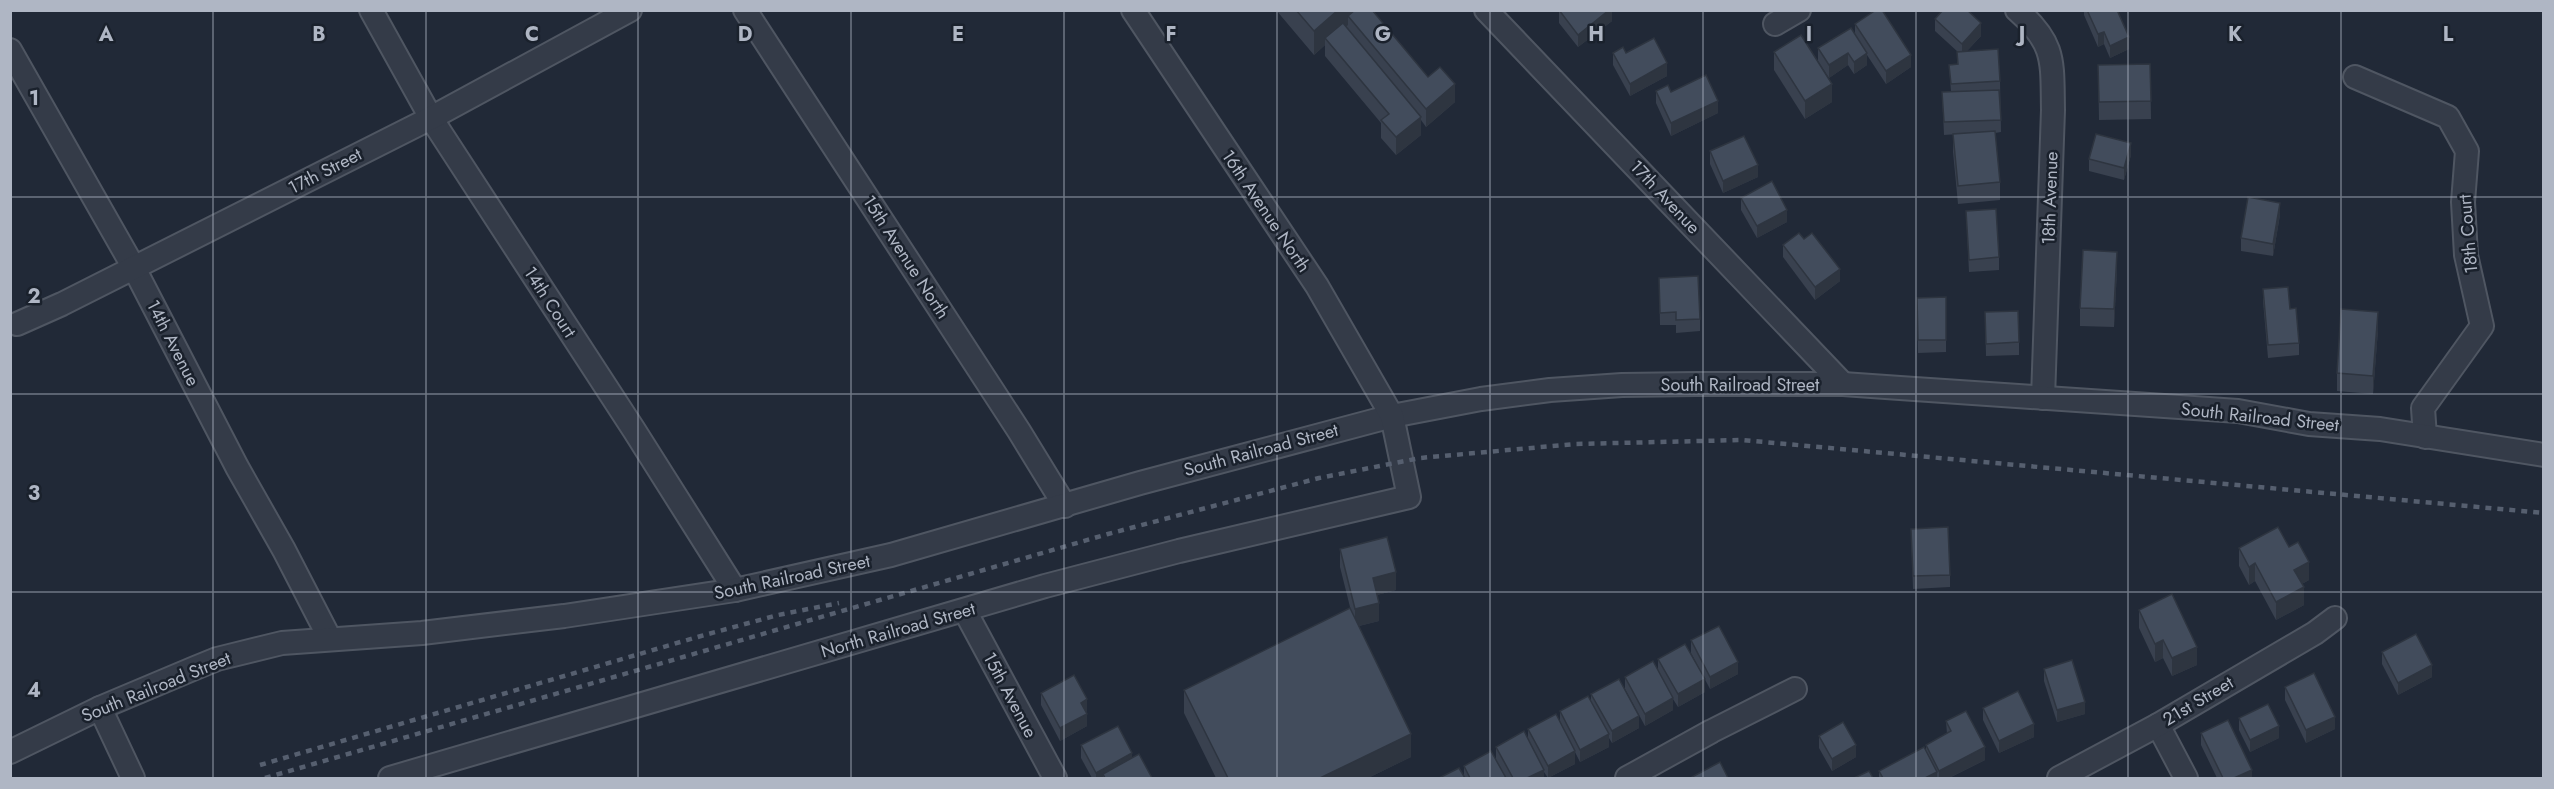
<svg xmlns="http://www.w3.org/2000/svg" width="2554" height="789" font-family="Jost,sans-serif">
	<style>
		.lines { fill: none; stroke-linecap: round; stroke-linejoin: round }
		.minor-casing { stroke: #4f5662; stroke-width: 26 }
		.minor { stroke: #343b48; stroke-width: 22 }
		.rail { stroke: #565f6f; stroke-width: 4.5; stroke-dasharray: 6 6; stroke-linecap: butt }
		.wall { fill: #39414f }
		.shaded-wall { fill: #2e3540 }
		.building { fill: #424c5c; stroke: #2e3540; stroke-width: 1.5 }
		.grid { fill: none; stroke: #afb6c4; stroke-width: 1.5; stroke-opacity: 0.55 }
		.labels { text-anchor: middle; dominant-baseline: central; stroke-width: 5; stroke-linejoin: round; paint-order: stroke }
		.street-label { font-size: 18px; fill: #afb6c4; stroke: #1a212c }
		.grid-label { font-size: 20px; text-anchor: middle; font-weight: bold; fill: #afb6c4; stroke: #1a212c; stroke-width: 5; stroke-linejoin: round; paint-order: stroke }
	</style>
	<rect width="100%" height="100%" fill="#212937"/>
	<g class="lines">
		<!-- minor casing -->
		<g class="minor-casing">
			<g id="minor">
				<polyline points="371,10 431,118 634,430 735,590"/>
				<polyline points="745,10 1019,431 1065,506"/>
				<polyline points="1486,10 1843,384"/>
				<path d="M2017 10C2056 44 2052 61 2053 110L2043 398"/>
				<polyline points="1775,24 1799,10"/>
				<polyline points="10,50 134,268 237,467 284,550 330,639"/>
				<polyline points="2355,77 2448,117 2467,151 2463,202 2466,255 2482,326 2423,408 2425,437"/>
				<polyline points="17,324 62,304 431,118 630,10"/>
				<polyline points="965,611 1055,778"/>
				<polyline points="100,708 133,778"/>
				<polyline points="2158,725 2186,778"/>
				<polyline points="10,752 100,708 195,668 217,659 282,643 422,633 564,616 735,590 891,555 1140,483 1392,416 1481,399 1550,390 1622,385 1696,384 1843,384 1900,388 2238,411 2309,424 2380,429 2544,455"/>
				<polyline points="390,778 1045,586 1179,551 1409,497 1392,416 1317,286 1133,10"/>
				<polyline points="1627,778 1712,731 1795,689"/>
				<polyline points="2059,778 2158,725 2315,633 2335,618"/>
			</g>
		</g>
		<!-- minor -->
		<use href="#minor" class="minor"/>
		<!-- rail -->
		<g class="rail">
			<polyline points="260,765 701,636 778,615 839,603"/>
			<polyline points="265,778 1108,534 1319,478 1420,458 1575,444 1742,440 2544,513"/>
		</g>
	</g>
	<!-- wall -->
	<g class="wall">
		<polygon points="1276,10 1372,10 1428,77 1455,102 1426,127 1421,120 1421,135 1396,155 1381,138 1381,123 1325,56 1325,45 1314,55"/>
		<polygon points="1559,10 1612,10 1612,21 1578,47 1559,23"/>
		<polygon points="2084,10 2117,10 2129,49 2110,58 2104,44 2098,47 2084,15"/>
		<polygon points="1935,19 1981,36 1966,52 2000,81 2001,132 1995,133 2000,182 2000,200 1958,204 1953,152 1953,134 1957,134 1944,135 1942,92 1951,92 1949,65 1957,64 1957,52 1958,52 1935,31"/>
		<polygon points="1855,24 1911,67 1886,84 1867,55 1867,65 1854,74 1848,65 1829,78 1818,61 1818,48 1855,35"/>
		<polygon points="1774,52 1832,102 1805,119 1774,70"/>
		<polygon points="1613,53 1626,53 1667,76 1630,96 1613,65"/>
		<polygon points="2150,64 2151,119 2099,120 2098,65"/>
		<polygon points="1656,91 1671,92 1718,113 1671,136 1656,103"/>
		<polygon points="1710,151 1758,177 1723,193 1710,164"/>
		<polygon points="2131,155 2124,180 2089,171 2089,159"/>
		<polygon points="1741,198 1787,222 1757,238 1741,210"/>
		<polygon points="1966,211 1999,257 1999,270 1969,272"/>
		<polygon points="2280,215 2273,256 2241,251 2241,238"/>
		<polygon points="1783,245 1840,281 1815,300 1783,257"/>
		<polygon points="2117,270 2114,327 2080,326 2080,308"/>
		<polygon points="1659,278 1700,319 1700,331 1676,333 1676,325 1660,325"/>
		<polygon points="2263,289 2290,309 2299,343 2299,355 2268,358 2263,301"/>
		<polygon points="1946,297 1946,352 1918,353 1917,298"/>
		<polygon points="1985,312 2019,342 2019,355 1986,356"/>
		<polygon points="2378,330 2373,394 2337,391 2337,373"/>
		<polygon points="1911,529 1950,575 1950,587 1913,589"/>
		<polygon points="2289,547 2309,580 2302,584 2304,605 2276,620 2255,581 2249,585 2239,566 2239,548"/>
		<polygon points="1340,549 1396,590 1377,595 1379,621 1359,626 1411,757 1368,778 1216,778 1184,713 1184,690 1351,611 1340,567"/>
		<polygon points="2139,610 2197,665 2172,676 2163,658 2155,662 2139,628"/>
		<polygon points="1691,640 1738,674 1710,689 1691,653"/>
		<polygon points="2382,652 2432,677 2398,695 2382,664"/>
		<polygon points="1658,659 1705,692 1678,707 1673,699 1673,710 1645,726 1625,689 1625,677 1658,669"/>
		<polygon points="2044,669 2085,714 2057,722 2044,681"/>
		<polygon points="2285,687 2335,729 2306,743 2285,700"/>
		<polygon points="1041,693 1087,711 1086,712 1087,726 1060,741 1041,705"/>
		<polygon points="1591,694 1639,728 1612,743 1609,738 1609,747 1580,762 1575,752 1575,764 1548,778 1544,772 1544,778 1439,778 1464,775 1464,766 1496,759 1496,747 1528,739 1528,729 1560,722 1560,711 1591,702"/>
		<polygon points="1983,708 2034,737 1999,753 1983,720"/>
		<polygon points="2239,718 2279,738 2250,752 2239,730"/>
		<polygon points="1946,721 1985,760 1949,778 1879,778 1879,771 1926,750 1926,745 1947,734"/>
		<polygon points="2201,733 2252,778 2217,778 2201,745"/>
		<polygon points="1819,736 1856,757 1832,771 1819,748"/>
		<polygon points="1081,745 1132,758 1152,778 1092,778 1081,758"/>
	</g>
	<!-- shaded-wall -->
	<g class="shaded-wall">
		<polygon points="1338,10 1355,10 1348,16 1348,25 1329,42 1325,38 1325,45 1314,55 1314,31"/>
		<polygon points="1609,10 1612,10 1612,21 1578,47 1578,35"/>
		<polygon points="1981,23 1981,36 1962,56 1962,44"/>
		<polygon points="2104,32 2104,44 2098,47 2098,34"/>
		<polygon points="2129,37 2129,49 2110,58 2110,46"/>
		<polygon points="1848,53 1848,65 1829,78 1829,65"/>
		<polygon points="1867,53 1867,65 1854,74 1854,62"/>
		<polygon points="1911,55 1911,67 1886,84 1886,71"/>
		<polygon points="1667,63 1667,76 1630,96 1630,84"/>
		<polygon points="1455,84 1455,102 1426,127 1426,109"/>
		<polygon points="1832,84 1832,102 1805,119 1805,101"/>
		<polygon points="1718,101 1718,113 1671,136 1671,123"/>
		<polygon points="1421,117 1421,135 1396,155 1396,137"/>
		<polygon points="2131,143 2131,155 2124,180 2124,168"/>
		<polygon points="1758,165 1758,177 1723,193 1723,181"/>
		<polygon points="2280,203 2280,215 2273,256 2273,244"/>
		<polygon points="1787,210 1787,222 1757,238 1757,226"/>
		<polygon points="2117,252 2117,270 2114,327 2114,309"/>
		<polygon points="1840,269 1840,281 1815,300 1815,287"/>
		<polygon points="2378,312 2378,330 2373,394 2373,376"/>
		<polygon points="2309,562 2309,580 2294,588 2294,570"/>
		<polygon points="2255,563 2255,581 2249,585 2249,567"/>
		<polygon points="1396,572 1396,590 1373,596 1373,578"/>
		<polygon points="2304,587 2304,605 2276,620 2276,602"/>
		<polygon points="1379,603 1379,621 1355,627 1355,609"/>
		<polygon points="2163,640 2163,658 2155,662 2155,644"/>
		<polygon points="2197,647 2197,665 2172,676 2172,658"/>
		<polygon points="1738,662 1738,674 1710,689 1710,677"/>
		<polygon points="2432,665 2432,677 2398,695 2398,683"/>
		<polygon points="1705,679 1705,692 1678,707 1678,694"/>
		<polygon points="1673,698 1673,710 1645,726 1645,714"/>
		<polygon points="1087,699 1087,711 1081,715 1081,703"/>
		<polygon points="2085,702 2085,714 2057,722 2057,710"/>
		<polygon points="1087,714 1087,726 1060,741 1060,728"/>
		<polygon points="1639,716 1639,728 1612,743 1612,731"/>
		<polygon points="2335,717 2335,729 2306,743 2306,730"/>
		<polygon points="2034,724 2034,737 1999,753 1999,741"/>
		<polygon points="2279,726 2279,738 2250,752 2250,740"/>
		<polygon points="1411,734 1411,757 1368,778 1320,778"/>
		<polygon points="1609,734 1609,747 1580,762 1580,750"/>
		<polygon points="1856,745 1856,757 1832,771 1832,759"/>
		<polygon points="1985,747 1985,760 1949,778 1939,778 1939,771"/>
		<polygon points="1575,751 1575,764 1548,778 1548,766"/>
		<polygon points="1132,753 1132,765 1103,774 1103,778 1096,778 1096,773"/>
		<polygon points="1544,770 1544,778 1527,778"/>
		<polygon points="2252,770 2252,778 2234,778"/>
		<polygon points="1937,772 1937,778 1925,778"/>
	</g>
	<!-- building -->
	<g class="building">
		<polygon points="1296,10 1338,10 1314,31"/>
		<polygon points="1355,10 1372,10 1428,77 1440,67 1455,84 1426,109 1348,16"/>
		<polygon points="1559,10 1609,10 1578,35"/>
		<polygon points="1876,10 1882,10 1911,55 1886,71 1855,24"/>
		<polygon points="1943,10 1967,10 1981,23 1962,44 1935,19"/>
		<polygon points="2087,10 2117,10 2129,37 2110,46 2104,32 2098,34"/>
		<polygon points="1343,23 1421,117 1396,137 1381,120 1389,114 1325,38"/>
		<polygon points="1851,28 1867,53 1854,62 1848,53 1829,65 1818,48"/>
		<polygon points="1801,35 1832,84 1805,101 1774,52"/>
		<polygon points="1654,38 1667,63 1630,84 1613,53 1623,47 1626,53"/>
		<polygon points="1998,49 2000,81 1951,84 1949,65 1958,64 1957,52"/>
		<polygon points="2150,64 2151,101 2099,102 2098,65"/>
		<polygon points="1706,75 1718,101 1671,123 1656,91 1668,85 1671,92"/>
		<polygon points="1999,90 2001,120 1944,122 1942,92"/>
		<polygon points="1995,131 2000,182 1958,186 1953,134"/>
		<polygon points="2096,134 2131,143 2124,168 2089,159"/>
		<polygon points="1744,136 1758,165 1723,181 1710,151"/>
		<polygon points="1772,181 1787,210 1757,226 1741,198"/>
		<polygon points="2248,197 2280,203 2273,244 2241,238"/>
		<polygon points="1996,209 1999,257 1969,260 1966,211"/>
		<polygon points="1799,233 1804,239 1812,233 1840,269 1815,287 1783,245"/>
		<polygon points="2083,250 2117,252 2114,309 2080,308"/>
		<polygon points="1698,276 1700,319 1676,320 1676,312 1660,313 1659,278"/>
		<polygon points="2288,287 2290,309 2296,308 2299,343 2268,345 2263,289"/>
		<polygon points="1946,297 1946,340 1918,340 1917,298"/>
		<polygon points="2341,309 2378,312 2373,376 2337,373"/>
		<polygon points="2018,311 2019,342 1986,344 1985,312"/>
		<polygon points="1948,527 1950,575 1913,576 1911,529"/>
		<polygon points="2278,527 2289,547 2298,542 2309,562 2294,570 2304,587 2276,602 2255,563 2249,567 2239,548"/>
		<polygon points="1387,537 1396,572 1373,578 1379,603 1355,609 1340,549"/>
		<polygon points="2172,594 2197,647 2172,658 2163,640 2155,644 2139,610"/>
		<polygon points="1350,608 1411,734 1320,778 1228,778 1184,690"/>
		<polygon points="1719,626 1738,662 1710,677 1691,640"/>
		<polygon points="2416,634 2432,665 2398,683 2382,652"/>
		<polygon points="1685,644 1705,679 1678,694 1658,659"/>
		<polygon points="2072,660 2085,702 2057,710 2044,669"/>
		<polygon points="1653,661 1673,698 1645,714 1625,677"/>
		<polygon points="2314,673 2335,717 2306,730 2285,687"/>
		<polygon points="1074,675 1087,699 1081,703 1087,714 1060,728 1041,693"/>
		<polygon points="1619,679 1639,716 1612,731 1591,694"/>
		<polygon points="2018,691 2034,724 1999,741 1983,708"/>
		<polygon points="1588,696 1609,734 1580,750 1560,711"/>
		<polygon points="2268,704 2279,726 2250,740 2239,718"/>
		<polygon points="1966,711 1985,747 1939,771 1926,745 1951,731 1946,721"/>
		<polygon points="1556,714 1575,751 1548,766 1528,729"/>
		<polygon points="2228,720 2252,770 2234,778 2223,778 2201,733"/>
		<polygon points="1843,722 1856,745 1832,759 1819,736"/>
		<polygon points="1118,726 1132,753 1096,773 1081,745"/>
		<polygon points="1524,731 1544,770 1527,778 1513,778 1496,747"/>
		<polygon points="1924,747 1937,772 1925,778 1883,778 1879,771"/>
		<polygon points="1491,751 1506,778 1470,778 1464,766"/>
		<polygon points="1139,754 1152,778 1105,778 1103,774"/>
		<polygon points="1720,762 1728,778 1692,778 1692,777"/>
		<polygon points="1459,768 1465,778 1439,778"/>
		<polygon points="1869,771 1873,778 1854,778"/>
	</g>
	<!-- grid -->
	<path class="grid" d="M213 10V778M426 10V778M638 10V778M851 10V778M1064 10V778M1277 10V778M1490 10V778M1703 10V778M1916 10V778M2128 10V778M2341 10V778M10 197H2544M10 394H2544M10 592H2544"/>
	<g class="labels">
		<!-- street labels -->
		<g class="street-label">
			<text transform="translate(325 171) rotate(-27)">17th Street</text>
			<text transform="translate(1665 197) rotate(47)">17th Avenue</text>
			<text transform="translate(2050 198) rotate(-88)">18th Avenue</text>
			<text transform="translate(1266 211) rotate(56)">16th Avenue North</text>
			<text transform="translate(2468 234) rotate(-95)">18th Court</text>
			<text transform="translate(906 257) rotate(57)">15th Avenue North</text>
			<text transform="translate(550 302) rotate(57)">14th Court</text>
			<text transform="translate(173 343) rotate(63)">14th Avenue</text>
			<text x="1740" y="385">South Railroad Street</text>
			<text transform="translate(2260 417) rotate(6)">South Railroad Street</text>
			<text transform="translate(1261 450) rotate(-15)">South Railroad Street</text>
			<text transform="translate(792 577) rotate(-12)">South Railroad Street</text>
			<text transform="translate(898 630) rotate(-16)">North Railroad Street</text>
			<text transform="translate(156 687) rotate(-22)">South Railroad Street</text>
			<text transform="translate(1010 695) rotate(62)">15th Avenue</text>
			<text transform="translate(2198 701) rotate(-31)">21st Street</text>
		</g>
	</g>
	<g class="grid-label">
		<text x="106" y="41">A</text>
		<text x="319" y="41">B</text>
		<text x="532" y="41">C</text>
		<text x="745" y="41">D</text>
		<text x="958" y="41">E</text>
		<text x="1171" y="41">F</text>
		<text x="1383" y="41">G</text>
		<text x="1596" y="41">H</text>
		<text x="1809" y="41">I</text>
		<text x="2022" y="41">J</text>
		<text x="2235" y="41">K</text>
		<text x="2448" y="41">L</text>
		<text x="34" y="105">1</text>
		<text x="34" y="303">2</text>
		<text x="34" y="500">3</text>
		<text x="34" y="697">4</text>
	</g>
	<!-- border -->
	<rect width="2554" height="789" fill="none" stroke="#afb6c4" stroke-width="24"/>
</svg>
